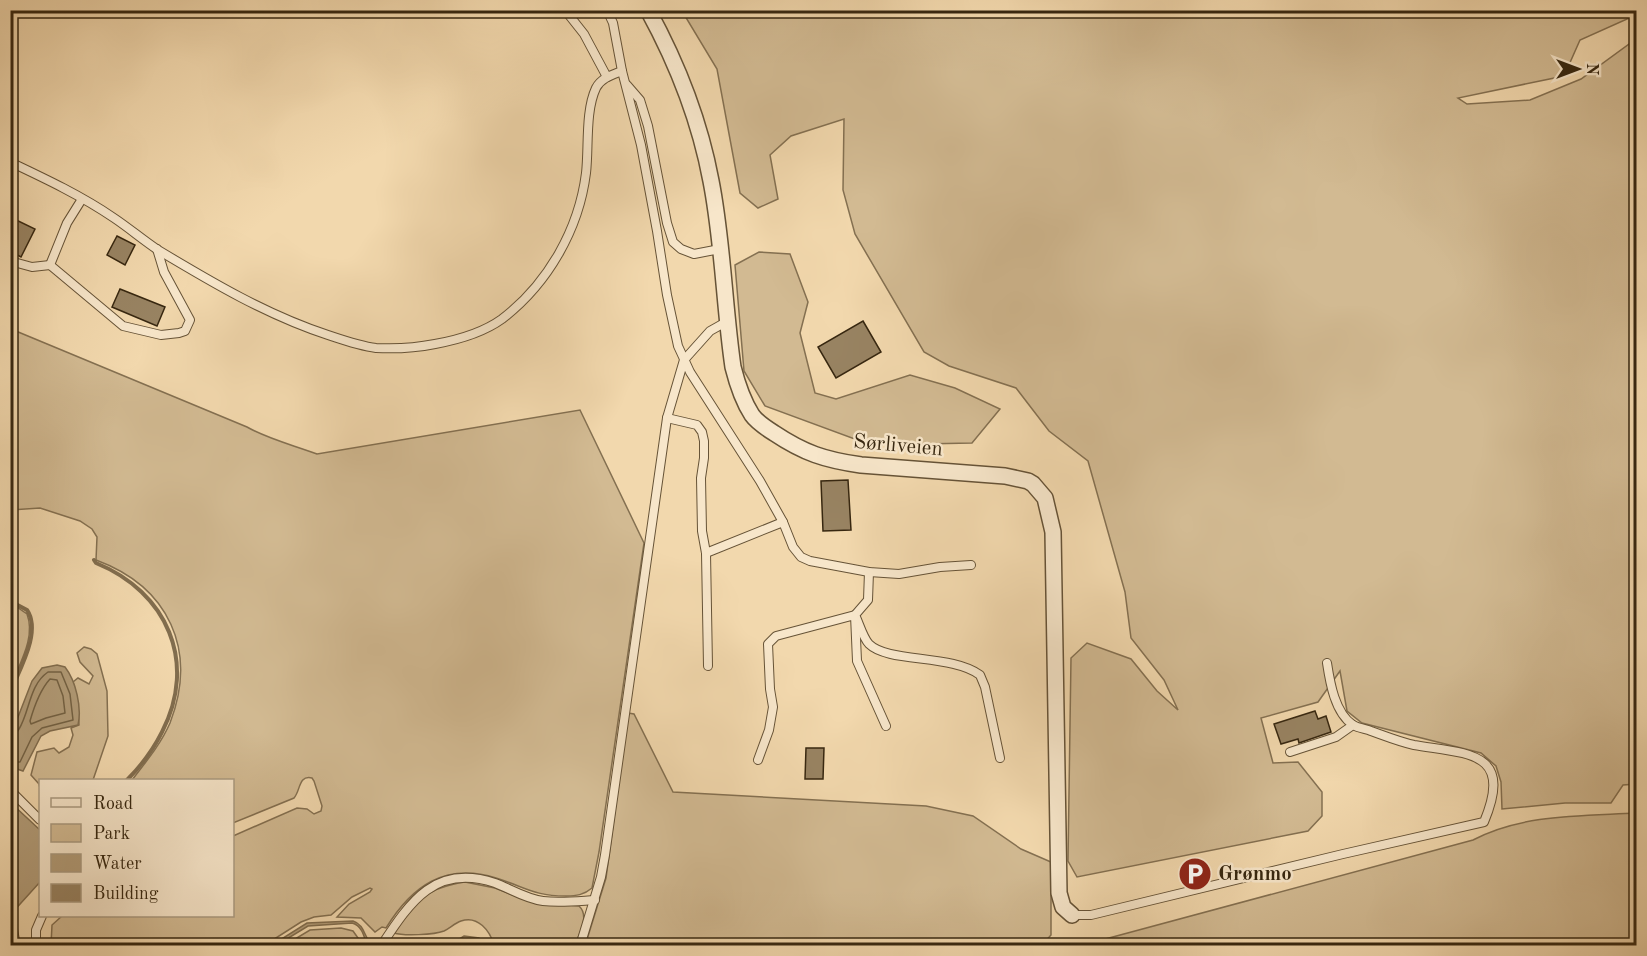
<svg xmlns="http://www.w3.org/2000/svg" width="1647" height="956" font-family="'Old Standard TT',serif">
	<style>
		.green { fill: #d2ba92; stroke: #847051; stroke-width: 1.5 }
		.water { fill: #b29c78; stroke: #816d4e; stroke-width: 1.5 }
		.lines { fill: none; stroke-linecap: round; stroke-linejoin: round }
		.shore { stroke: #746244; stroke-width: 1.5 }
		.stream { stroke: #816d4e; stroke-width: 4 }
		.building { fill: #988362; stroke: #372710; stroke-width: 1.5 }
		.lane-casing { stroke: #665337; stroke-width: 10 }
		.street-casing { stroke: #665337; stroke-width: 18 }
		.lane { stroke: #f7e6ca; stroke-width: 8 }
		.street { stroke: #f7e6ca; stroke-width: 15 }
		.labels { text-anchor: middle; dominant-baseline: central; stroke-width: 5; stroke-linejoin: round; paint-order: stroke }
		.street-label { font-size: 21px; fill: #372710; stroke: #f7e6ca }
		.poi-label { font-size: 21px; font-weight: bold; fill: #372710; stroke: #f7e6ca; text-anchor: start }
	</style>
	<rect width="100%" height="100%" fill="#f2d8ad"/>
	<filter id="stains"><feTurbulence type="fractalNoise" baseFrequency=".00333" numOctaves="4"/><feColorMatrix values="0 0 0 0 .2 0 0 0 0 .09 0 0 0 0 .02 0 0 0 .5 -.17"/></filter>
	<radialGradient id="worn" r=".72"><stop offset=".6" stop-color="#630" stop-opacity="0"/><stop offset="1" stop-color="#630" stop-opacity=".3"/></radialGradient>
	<!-- green -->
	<g class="green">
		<polygon points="682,11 1636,11 1636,15 1580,40 1564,76 1458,98 1467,104 1530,100 1581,79 1636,39 1636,784 1623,785 1611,803 1565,803 1502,809 1501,782 1496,766 1481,753 1362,723 1347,711 1340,671 1318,702 1261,718 1273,763 1298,762 1322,792 1322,816 1308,831 1077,877 1068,861 1071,658 1087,643 1131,659 1157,691 1178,710 1164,680 1131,638 1125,592 1088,461 1049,431 1016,388 949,366 924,352 855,234 843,190 844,119 791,136 770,155 778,199 758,208 740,193 717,69"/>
		<polygon points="759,252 790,254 808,302 800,333 815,393 836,399 910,375 955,388 1000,409 972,443 871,445 765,406 744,371 735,265"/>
		<path d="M11 329 247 427C268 439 293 445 317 454L580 410 644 543 599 852 592 888C584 895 576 896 566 896 534 896 525 887 496 878 445 862 412 886 386 928L382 927 375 932 361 918 337 917 349 904 370 892 372 889 370 888 352 897 331 915 314 917 301 922 265 945H51L52 925 62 916H232L233 836 297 808 307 809 314 814 321 811 322 806 314 781 312 778C298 775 301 790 294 798L233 823 232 780H132C145 763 161 744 170 723 198 650 169 587 96 560L97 537 92 529 80 521 40 508 11 510Z"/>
		<path d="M11 603 27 614C36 638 19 664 11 686Z"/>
		<polygon points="84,647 91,649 97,654 107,691 108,736 93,780 40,780 40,788 39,784 31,775 37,752 54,748 59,753 69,747 73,735 71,728 79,725 78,704 73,682 78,678 89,684 93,676 80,662 77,653"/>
		<polygon points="628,713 634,714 673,792 926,806 973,816 1021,849 1051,862 1051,935 1042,945 585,946 606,878"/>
		<path d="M1636 813V945H1083L1473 840C1522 814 1582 816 1636 813Z"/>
		<path d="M465 882 495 888 528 901 579 906C590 916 579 934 575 945H494C490 931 478 915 461 921 455 923 450 928 444 931 434 935 403 936 394 933 416 902 424 888 465 882Z"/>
		<polygon points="341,928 353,931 363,945 285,945 310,930"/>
	</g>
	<!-- water -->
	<g class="water">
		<path d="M57 665 65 667C76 681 82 708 78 725L50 731 41 736 23 771 11 767V735L32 681 42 668Z"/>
		<polygon points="11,803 40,830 40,882 11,914"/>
		<path d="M353 921C366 925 364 940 373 945L366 943C364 935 361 925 352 923L308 926 277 945H272L307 923Z"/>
		<polygon points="464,936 479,938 483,945 426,945 453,943"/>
	</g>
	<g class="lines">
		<!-- shore -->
		<g class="shore">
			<path d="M50 679 57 680 63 696 65 713 46 718 31 724 30 721C34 707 40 690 50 679Z"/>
			<path d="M10 733C15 733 16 734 19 729 30 711 29 685 48 672H61L70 694 73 720 42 728 32 737 20 762H10"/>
		</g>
		<!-- stream -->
		<g class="stream">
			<path d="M94 560 96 563C167 592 198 662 162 732 153 750 141 766 127 780"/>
			<path d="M10 601 27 610C42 632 19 670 10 693"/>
		</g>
	</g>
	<!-- building -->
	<g class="building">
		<polygon points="10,217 35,229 21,257 10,251"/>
		<polygon points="117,236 135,245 125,265 107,255"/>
		<polygon points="120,289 165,307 157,326 112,307"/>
		<polygon points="863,321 881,352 836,378 818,347"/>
		<polygon points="848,480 851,530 823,531 821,481"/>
		<polygon points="1315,711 1318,719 1326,716 1331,732 1299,743 1298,739 1281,744 1274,724"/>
		<polygon points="806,748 824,748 823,779 805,779"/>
	</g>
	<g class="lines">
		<!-- lane casing -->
		<g class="lane-casing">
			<g id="lane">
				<polyline points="333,10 350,10"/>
				<polyline points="565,10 584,34 607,77"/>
				<polyline points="607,10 613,23 622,71 641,145 657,231 667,295 678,346 690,372 760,481 783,522 793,547 801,557 810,561 869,572 899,574 940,567 971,565"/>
				<polyline points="627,85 640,100 648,126 667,223 673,242 681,249 694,254 720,249"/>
				<path d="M10 162C46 179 82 196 114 218 129 228 143 240 158 250 213 283 267 315 328 335 343 340 360 346 376 348 396 349 415 348 435 344 457 340 484 332 502 319 548 284 579 229 586 173 589 148 585 111 596 88 601 78 612 75 622 71"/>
				<polyline points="10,261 32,267 50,265"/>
				<polyline points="50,265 123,326 161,335 179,333 185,331 190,320 164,272 157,249"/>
				<polyline points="50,265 67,223 82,199"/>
				<polyline points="667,418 697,425 702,432 704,441 704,458 701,478 702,531 706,553 708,666"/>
				<polyline points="706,553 783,522"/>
				<path d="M869 572 868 600 855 615C859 623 863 638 869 644 888 663 952 654 980 675L985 687 1000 758"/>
				<polyline points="1290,752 1336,737 1353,725"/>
				<polyline points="758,760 769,730 773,707 770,689 768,644 776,636 855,615 857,661 886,726"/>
				<polyline points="10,790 40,820"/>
				<path d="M1072 915H1091L1343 854 1484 822C1514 751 1468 754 1414 745 1400 742 1385 736 1371 731 1366 729 1358 728 1353 725 1335 713 1330 683 1327 663"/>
				<polyline points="12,924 16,946"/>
				<polyline points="36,946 36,930 42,916"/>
				<path d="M381 946C410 902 435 863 495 883 511 889 526 899 543 901 560 903 578 901 595 900"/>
				<polyline points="580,946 601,877 605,855 667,418 684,360 710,331 726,322"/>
			</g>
		</g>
		<!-- street casing -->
		<g class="street-casing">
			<path id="street" d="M648 10C677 63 700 122 711 181 723 242 724 305 733 367 737 383 743 401 752 415 757 422 766 428 774 433 804 453 825 460 861 465L1005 476 1028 481 1033 484 1045 498 1053 532 1059 893 1063 907 1072 915"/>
		</g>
		<!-- lane -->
		<use href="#lane" class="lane"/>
		<!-- street -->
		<use href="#street" class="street"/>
	</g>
	<!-- icons -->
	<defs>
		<g id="parking-disc" transform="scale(1.725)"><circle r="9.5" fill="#8f2418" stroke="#f7e6ca"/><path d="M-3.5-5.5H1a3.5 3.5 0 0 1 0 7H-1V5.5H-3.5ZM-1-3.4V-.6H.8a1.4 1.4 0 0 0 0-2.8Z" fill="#fff"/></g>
	</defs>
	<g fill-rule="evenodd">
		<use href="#parking-disc" x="1195" y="874"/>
	</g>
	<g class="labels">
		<!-- street labels -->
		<g class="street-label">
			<text transform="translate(898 446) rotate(5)">Sørliveien</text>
		</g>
		<!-- poi labels -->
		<g class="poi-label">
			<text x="1218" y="874">Grønmo</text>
		</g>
	</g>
	<!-- margin -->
	<rect width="1647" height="956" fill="none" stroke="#f2d8ad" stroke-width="36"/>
	<rect x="12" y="12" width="1623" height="932" fill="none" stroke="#372710" stroke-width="3"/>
	<rect x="18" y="18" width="1611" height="920" fill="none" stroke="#372710" stroke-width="1.5"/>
	<!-- legend -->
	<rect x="39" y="779" width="195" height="138" fill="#f7e6ca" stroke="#aa9a80" stroke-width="1.5"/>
	<rect x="51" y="798" width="30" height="9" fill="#f7e6ca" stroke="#aa9a80" stroke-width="1.5"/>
	<text x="93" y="809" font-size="18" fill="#372710">Road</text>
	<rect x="51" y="824" width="30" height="18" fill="#d2ba92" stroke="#aa9a80" stroke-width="1.5"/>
	<text x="93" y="839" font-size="18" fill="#372710">Park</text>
	<rect x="51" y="854" width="30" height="18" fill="#b29c78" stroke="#aa9a80" stroke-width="1.5"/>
	<text x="93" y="869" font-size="18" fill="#372710">Water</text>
	<rect x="51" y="884" width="30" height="18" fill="#988362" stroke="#aa9a80" stroke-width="1.5"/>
	<text x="93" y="899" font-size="18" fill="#372710">Building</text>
	<!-- north arrow -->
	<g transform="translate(1578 69) rotate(90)" stroke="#f7e6ca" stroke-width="4.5" paint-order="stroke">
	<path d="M0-4.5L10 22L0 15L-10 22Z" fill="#372710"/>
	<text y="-9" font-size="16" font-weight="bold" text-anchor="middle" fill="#372710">N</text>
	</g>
	<rect width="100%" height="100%" filter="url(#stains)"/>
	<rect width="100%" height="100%" fill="url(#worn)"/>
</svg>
